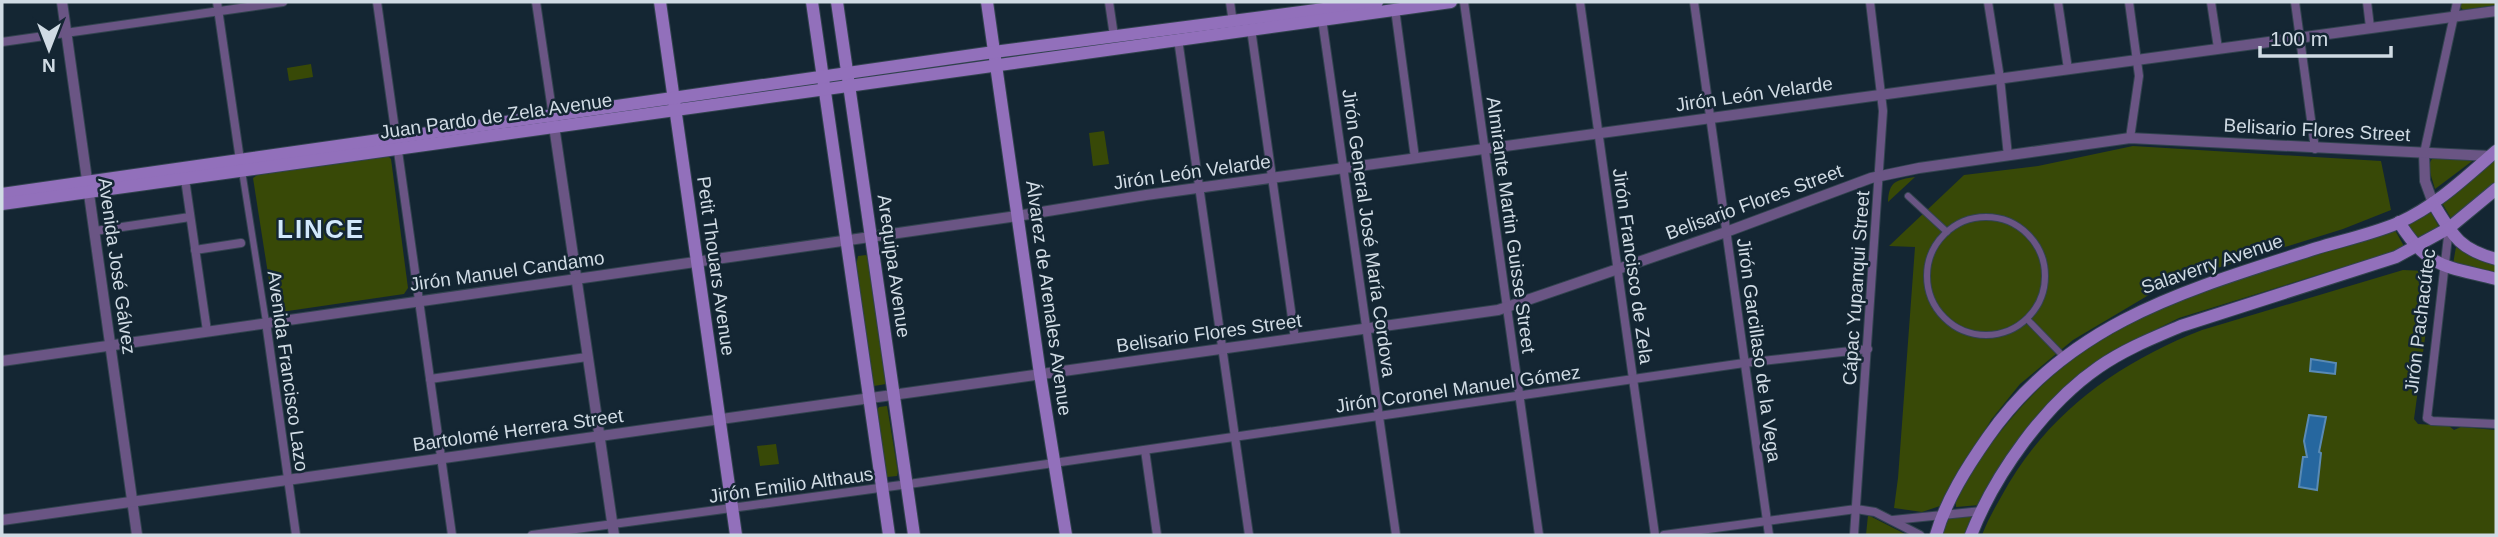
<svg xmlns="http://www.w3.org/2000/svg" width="2498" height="537" font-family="Arial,sans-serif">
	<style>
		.green { fill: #384907 }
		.water { fill: #26679f; stroke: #598ab4; stroke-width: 2 }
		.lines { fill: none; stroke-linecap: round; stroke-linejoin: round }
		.pedestrian-casing { stroke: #32434f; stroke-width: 8 }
		.minor-casing { stroke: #32434f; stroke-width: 10 }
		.tertiary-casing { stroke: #32434f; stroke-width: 12 }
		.secondary-casing { stroke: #32434f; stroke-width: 14 }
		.pedestrian { stroke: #6a5584; stroke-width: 6 }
		.minor { stroke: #6a5584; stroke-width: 8 }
		.tertiary { stroke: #6a5584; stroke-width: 10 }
		.secondary { stroke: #9270bb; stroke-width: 12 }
		.labels { text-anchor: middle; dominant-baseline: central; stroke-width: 5; stroke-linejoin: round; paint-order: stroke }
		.street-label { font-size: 19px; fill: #d0dbe4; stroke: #142633 }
		.district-label { font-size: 26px; font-weight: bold; letter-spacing: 2px; fill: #d2e8fa; stroke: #142633 }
	</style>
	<rect width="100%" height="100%" fill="#142633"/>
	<!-- green -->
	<g class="green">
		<polygon points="2460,2 2496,2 2496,5 2463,10 2459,5"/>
		<polygon points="311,64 313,77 289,81 287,68"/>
		<polygon points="1104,131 1109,164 1093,166 1089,133"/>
		<polygon points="2133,146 2381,161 2391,210 2343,229 2169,283 2073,340 2020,384 1991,420 1940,506 1922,512 1894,508 1898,478 1915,247 1889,246 1964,175 2038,166"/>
		<polygon points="386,154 391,159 408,288 404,294 281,312 273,306 253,178 259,174"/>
		<polygon points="2496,156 2496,185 2452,220 2442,203 2453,196"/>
		<polygon points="2433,157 2475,159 2435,189 2428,166"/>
		<path d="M1915 177 1888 202C1889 181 1896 180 1915 177Z"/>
		<polygon points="2425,210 2431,212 2439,227 2417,240 2407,225"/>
		<path d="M2395 230 2405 248 2179 318 2108 353 2048 404 1980 505 1956 507V502C2002 410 2081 337 2177 299 2200 290 2225 284 2248 276 2297 261 2346 245 2395 230Z"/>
		<polygon points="2456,247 2476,258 2496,263 2496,275 2453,264"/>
		<polygon points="866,255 869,260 886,384 874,386 856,266 858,256"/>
		<path d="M2403 270 2427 271 2433 279 2414 419 2418 424 2449 426 2454 430 2461 427 2496 430V535H1982C1987 522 1994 509 2001 497 2045 415 2117 363 2202 330Z"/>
		<polygon points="887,406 898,472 897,476 887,477 877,410 879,407"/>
		<polygon points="776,444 779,464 760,466 757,446"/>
		<polygon points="1868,515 1907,535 1866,535"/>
		<polygon points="1949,517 1972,517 1965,535 1941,535"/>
	</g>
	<!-- water -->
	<g class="water">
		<polygon points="2311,359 2336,363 2335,374 2310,371"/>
		<polygon points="2309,415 2326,417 2319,452 2321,453 2317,490 2299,487 2303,457 2307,457 2304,441"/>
	</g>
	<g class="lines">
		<!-- pedestrian casing -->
		<g class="pedestrian-casing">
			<g id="pedestrian">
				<polyline points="242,171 266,322"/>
				<polyline points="1908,196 1947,232"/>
				<circle cx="1986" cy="276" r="59"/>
				<polyline points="2027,319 2064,357"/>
			</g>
		</g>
		<!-- minor casing -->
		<g class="minor-casing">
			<g id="minor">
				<polyline points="217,2 240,160"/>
				<polyline points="377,2 452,535"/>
				<polyline points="536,2 553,117"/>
				<polyline points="1109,2 1114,36"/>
				<polyline points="1230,2 1233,23"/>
				<polyline points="1464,2 1539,535"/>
				<polyline points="1580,2 1655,535"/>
				<polyline points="1694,2 1769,535"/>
				<polyline points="1988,2 2000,78 2008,156"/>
				<polyline points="2058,2 2068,69"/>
				<polyline points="2129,2 2139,76 2130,138"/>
				<polyline points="2211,2 2218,48"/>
				<polyline points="2295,2 2315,149"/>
				<polyline points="2367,2 2370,27"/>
				<polyline points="1395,9 1415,158"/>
				<polyline points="1322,19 1396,535"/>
				<polyline points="1251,29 1295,339"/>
				<polyline points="1178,39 1249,535"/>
				<polyline points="2,42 283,2"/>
				<polyline points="2424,153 2457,2"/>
				<polyline points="185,179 207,331"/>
				<polyline points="2449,228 2427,418 2432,421 2496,424"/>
				<polyline points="95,231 190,217"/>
				<polyline points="195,250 241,243"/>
				<polyline points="266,322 296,535"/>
				<polyline points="430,379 587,357"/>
				<polyline points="1145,450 1157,535"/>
				<polyline points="1893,520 1982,511"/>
				<polyline points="532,535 916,483 1744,363 1868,349"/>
				<polyline points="1664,535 1856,509 1875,512 1920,535"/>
				<polyline points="1854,535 1883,111 1870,2"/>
			</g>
		</g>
		<!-- tertiary casing -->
		<g class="tertiary-casing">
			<g id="tertiary">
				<polyline points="62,2 137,535"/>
				<polyline points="553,119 614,535"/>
				<polyline points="2424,153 2425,181 2433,203"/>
				<polyline points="2,361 1017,216 1146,195 2496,11"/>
				<polyline points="2,520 1498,310 1726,232 1871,178 1919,168 2130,138 2490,156"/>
			</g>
		</g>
		<!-- secondary casing -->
		<g class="secondary-casing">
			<g id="secondary">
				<polyline points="660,2 736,535"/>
				<polyline points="812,2 889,535"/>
				<polyline points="837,2 914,535"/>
				<polyline points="987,2 1040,374 1066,535"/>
				<polyline points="2,194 994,52 1377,2"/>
				<path d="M2433 203C2453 236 2459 249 2496 259"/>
				<polyline points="2,204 1451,2"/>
				<path d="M2399 222C2428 269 2446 266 2496 279"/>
				<path d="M1936 535C1946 500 1967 467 1988 437 2069 321 2190 289 2317 248 2344 240 2372 234 2398 223 2436 206 2466 177 2496 151"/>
				<path d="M1971 535C1995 474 2045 404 2099 367 2125 349 2153 338 2181 326L2396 257 2449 228 2496 189"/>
			</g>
		</g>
		<!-- pedestrian -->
		<use href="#pedestrian" class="pedestrian"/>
		<!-- minor -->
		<use href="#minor" class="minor"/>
		<!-- tertiary -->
		<use href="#tertiary" class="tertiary"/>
		<!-- secondary -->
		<use href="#secondary" class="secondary"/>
	</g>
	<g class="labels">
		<!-- street labels -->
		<g class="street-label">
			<text transform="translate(1754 94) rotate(-8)">Jirón León Velarde</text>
			<text transform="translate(496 116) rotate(-8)">Juan Pardo de Zela Avenue</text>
			<text transform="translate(2317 130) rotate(3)">Belisario Flores Street</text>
			<text transform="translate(1192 172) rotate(-8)">Jirón León Velarde</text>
			<text transform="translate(1754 202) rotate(-20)">Belisario Flores Street</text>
			<text transform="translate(1511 225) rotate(82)">Almirante Martin Guisse Street</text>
			<text transform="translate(1369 233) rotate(82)">Jirón General José María Cordova</text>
			<text transform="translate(2212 264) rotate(-19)">Salaverry Avenue</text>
			<text transform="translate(117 266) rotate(82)">Avenida José Gálvez</text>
			<text transform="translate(716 266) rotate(82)">Petit Thouars Avenue</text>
			<text transform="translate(894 266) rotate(82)">Arequipa Avenue</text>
			<text transform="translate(1633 266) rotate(82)">Jirón Francisco de Zela</text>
			<text transform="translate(507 271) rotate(-8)">Jirón Manuel Candamo</text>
			<text transform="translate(1856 288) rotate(-86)">Cápac Yupanqui Street</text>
			<text transform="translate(1049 298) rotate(82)">Álvarez de Arenales Avenue</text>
			<text transform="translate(2420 321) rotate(-83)">Jirón Pachacútec</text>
			<text transform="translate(1209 333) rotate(-8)">Belisario Flores Street</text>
			<text transform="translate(1759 350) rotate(82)">Jirón Garcillaso de la Vega</text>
			<text transform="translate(288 371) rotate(82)">Avenida Francisco Lazo</text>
			<text transform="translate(1458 389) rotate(-8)">Jirón Coronel Manuel Gómez</text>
			<text transform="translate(518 430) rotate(-8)">Bartolomé Herrera Street</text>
			<text transform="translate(791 485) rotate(-8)">Jirón Emilio Althaus</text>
		</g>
		<!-- district labels -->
		<g class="district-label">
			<text x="321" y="229">LINCE</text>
		</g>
	</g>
	<!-- border -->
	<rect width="2498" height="537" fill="none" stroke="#d0dbe4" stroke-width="7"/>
	<!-- north arrow -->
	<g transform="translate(49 49) rotate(180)" stroke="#142633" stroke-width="5" paint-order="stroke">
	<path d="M0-5L12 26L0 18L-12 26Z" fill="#d0dbe4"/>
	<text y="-10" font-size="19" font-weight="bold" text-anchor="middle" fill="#d0dbe4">N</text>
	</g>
	<!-- scale -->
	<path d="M2260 46v10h131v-10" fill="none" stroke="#d0dbe4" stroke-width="3.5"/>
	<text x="2270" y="46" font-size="21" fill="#d0dbe4" stroke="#142633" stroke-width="5" paint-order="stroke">100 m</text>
</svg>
